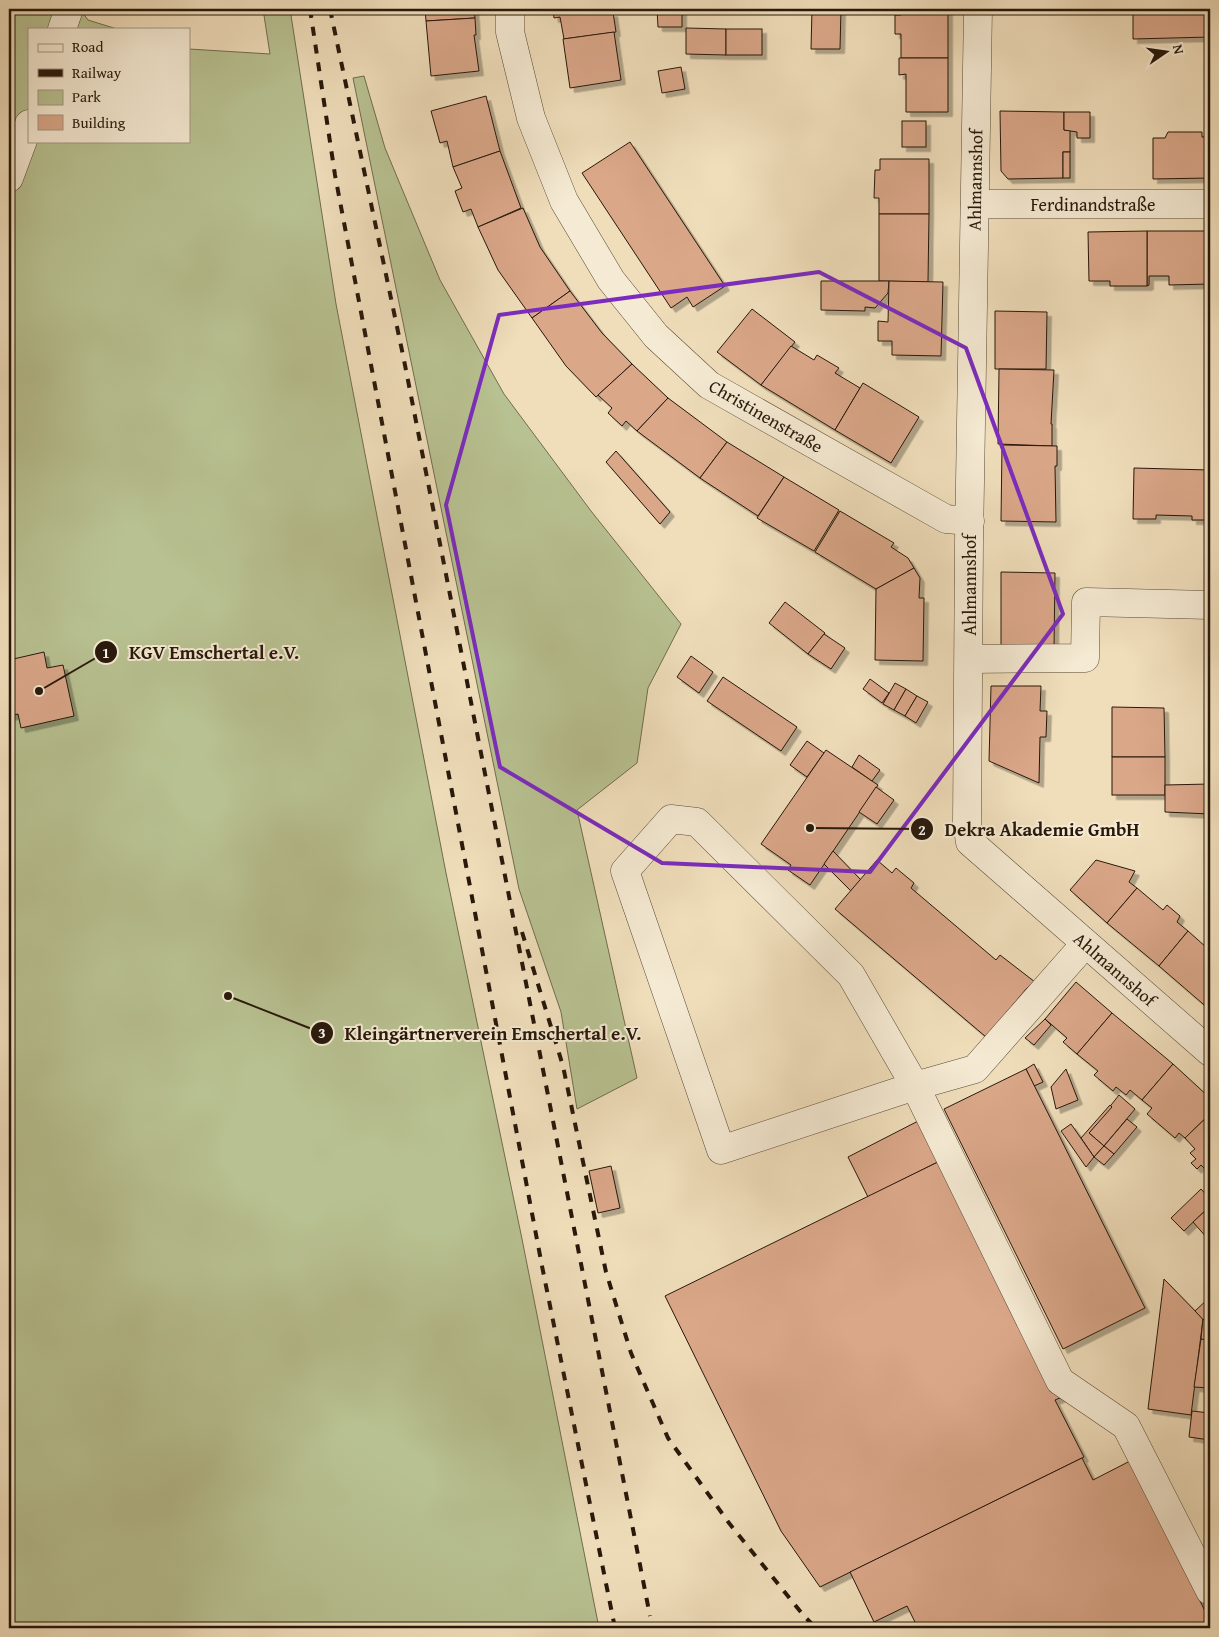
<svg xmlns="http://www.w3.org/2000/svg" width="1219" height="1637" font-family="'Gentium Book Plus',serif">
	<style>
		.green { fill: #b8c191; stroke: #706c4e }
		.building { fill: #daa789; stroke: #27180b; filter: url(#shadow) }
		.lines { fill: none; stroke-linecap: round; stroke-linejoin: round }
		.minor-casing { stroke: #594a37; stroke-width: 29 }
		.minor { stroke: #f5ead3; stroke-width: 28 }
		.rail { stroke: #27180b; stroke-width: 4; stroke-dasharray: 9 9; stroke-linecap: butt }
		.marked { fill: none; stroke: #7b2cbf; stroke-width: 4; stroke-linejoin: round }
		.labels { text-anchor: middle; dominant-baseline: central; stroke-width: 4; stroke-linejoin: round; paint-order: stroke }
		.street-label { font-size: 18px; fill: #27180b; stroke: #f5ead3 }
		.leader { fill: none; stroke: #27180b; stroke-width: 2 }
		.callout-dot { fill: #27180b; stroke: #f5ead3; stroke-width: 2 }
		.mark-label { font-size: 15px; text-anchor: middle; font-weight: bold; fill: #fff }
		.callout-label { font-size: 19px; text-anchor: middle; font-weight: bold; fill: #27180b; stroke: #f5ead3; stroke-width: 4; stroke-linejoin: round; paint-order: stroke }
	</style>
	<defs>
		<filter id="shadow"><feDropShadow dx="4.5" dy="4.5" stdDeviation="0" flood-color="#0004"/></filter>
	</defs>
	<rect width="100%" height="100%" fill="#f0debb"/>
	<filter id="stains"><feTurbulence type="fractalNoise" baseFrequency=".004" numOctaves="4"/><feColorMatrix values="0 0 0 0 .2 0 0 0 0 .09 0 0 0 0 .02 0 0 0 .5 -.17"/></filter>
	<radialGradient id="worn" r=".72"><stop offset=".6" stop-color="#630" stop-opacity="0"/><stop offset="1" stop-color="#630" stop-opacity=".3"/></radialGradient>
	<!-- green -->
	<g class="green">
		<polygon points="9,9 80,9 88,20 117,29 29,29 29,141 189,141 189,49 270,54 263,9 290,9 336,304 446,873 522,1239 599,1628 9,1628"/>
		<polygon points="364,76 385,148 440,280 504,394 591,511 681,624 648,688 637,763 577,810 637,1078 577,1109 561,1012 519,889 353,78"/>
	</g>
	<!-- building -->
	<g class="building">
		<polygon points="425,9 474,9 475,18 426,21"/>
		<polygon points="553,9 605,9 606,13 613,12 616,32 564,39 560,17 554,18"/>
		<polygon points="657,9 682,9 682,27 658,27"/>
		<polygon points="812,9 841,9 840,49 811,49"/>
		<polygon points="901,9 948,9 948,58 901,58 901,34 895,34 895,15 901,15"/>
		<polygon points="1210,11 1210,37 1133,39 1133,13"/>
		<polygon points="475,18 476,35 474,35 479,71 431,76 426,21"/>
		<polygon points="686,28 726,29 726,55 686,54"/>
		<rect x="726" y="29" width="36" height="26"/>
		<polygon points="614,32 621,80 570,88 563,39"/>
		<polygon points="899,58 948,58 948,112 906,112 906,74 899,75"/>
		<polygon points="681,67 685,89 662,93 658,71"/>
		<polygon points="486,96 500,151 453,167 447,141 440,143 431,111"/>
		<polygon points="1000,111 1064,112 1064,130 1070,130 1070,152 1063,152 1063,178 1008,179 1001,171"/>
		<polygon points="1064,112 1090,112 1090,138 1077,138 1077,132 1064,130"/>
		<rect x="902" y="121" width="24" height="26"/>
		<polygon points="1168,132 1202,132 1202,137 1210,137 1210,178 1153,179 1153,138 1165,138"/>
		<polygon points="630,142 725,286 693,307 687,297 671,308 582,173"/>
		<polygon points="500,151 521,208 478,227 471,209 463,212 455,191 462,188 453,167"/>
		<rect x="1063" y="152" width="7" height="26"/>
		<polygon points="880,159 929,159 929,214 879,214 879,198 874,198 875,170 880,170"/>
		<polygon points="523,208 540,247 570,291 532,318 498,270 478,227"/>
		<polygon points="879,214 929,214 928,282 879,281"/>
		<polygon points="1147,231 1210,231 1210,284 1169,285 1169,276 1149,276 1149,285 1147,286"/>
		<polygon points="1147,231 1147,286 1110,286 1110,281 1089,281 1088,232"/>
		<polygon points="821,281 889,281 888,293 875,308 865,307 865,311 821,310"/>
		<polygon points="889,281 943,282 941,356 892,355 892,341 878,341 878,321 888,322"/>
		<polygon points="570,291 602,333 632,364 596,397 566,366 532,318"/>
		<polygon points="752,309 795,342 761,385 717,352"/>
		<polygon points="995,311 1047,312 1046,369 995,369"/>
		<polygon points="791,346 814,360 817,355 839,368 835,373 860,388 835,430 761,385"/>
		<polygon points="632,364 668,398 637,431 626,421 622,426 608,413 612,408 598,395"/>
		<polygon points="999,369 1054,370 1051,424 1052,424 1052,446 998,444"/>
		<polygon points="863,383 919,417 891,463 835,430"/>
		<polygon points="668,398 727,442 700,478 637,431"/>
		<polygon points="727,442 784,477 758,516 700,478"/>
		<polygon points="1002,445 1057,446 1057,466 1055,466 1056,522 1001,521"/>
		<polygon points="616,451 670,512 660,524 606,462"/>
		<polygon points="1134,468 1210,470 1210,520 1192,520 1192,516 1156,515 1156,519 1133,519"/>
		<polygon points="784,477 839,510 814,551 757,518"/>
		<polygon points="840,511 894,543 891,547 908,558 914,568 876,589 815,552"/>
		<polygon points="914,568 920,578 919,598 924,598 923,661 875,660 876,589"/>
		<polygon points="1001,572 1055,573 1054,649 1001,649"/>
		<polygon points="785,602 825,633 808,654 769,623"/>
		<polygon points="824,634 845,648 831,669 808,654"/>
		<polygon points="44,652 47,668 63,665 74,716 21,728 18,714 9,716 9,660"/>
		<polygon points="691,656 713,672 699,693 677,677"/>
		<polygon points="723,677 797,727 781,751 707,701"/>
		<polygon points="870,679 889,693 882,703 863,689"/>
		<polygon points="895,683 906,689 894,710 883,704"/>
		<polygon points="991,686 1041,686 1040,711 1047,711 1046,737 1040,737 1039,783 989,761"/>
		<polygon points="906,689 917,696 905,716 894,710"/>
		<polygon points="917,696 928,702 916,723 905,716"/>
		<polygon points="1112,707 1164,708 1165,757 1112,757"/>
		<polygon points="807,741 824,753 807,777 790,765"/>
		<polygon points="826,750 878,785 810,885 788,870 791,865 761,844"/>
		<polygon points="859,755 880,770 872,781 852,767"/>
		<rect x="1112" y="757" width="53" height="38"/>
		<polygon points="1210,784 1210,814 1165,812 1165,785"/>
		<polygon points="876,787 894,800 877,824 859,812"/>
		<polygon points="833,851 861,880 851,891 824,864"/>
		<polygon points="877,860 892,873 896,868 914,883 911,888 996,960 1000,955 1035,982 1027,988 986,1037 835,909"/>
		<polygon points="1096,860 1135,871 1129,882 1137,888 1107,923 1070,890"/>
		<polygon points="1137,888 1163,910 1167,905 1180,916 1177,922 1188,931 1159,966 1107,923"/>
		<polygon points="1188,931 1207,948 1210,945 1210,1010 1159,966"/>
		<polygon points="1076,982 1112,1013 1077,1054 1063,1042 1067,1038 1045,1019"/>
		<polygon points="1112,1013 1173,1064 1142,1100 1130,1090 1126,1095 1116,1087 1113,1091 1094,1075 1098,1071 1077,1054"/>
		<polygon points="1045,1019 1051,1025 1034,1045 1025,1038"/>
		<polygon points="1034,1064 1043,1082 1034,1086 1026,1069"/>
		<polygon points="1173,1064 1210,1098 1210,1114 1185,1138 1179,1133 1175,1138 1147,1114 1152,1108 1142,1100"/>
		<polygon points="1026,1069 1145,1308 1063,1349 944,1109"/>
		<polygon points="1066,1069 1078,1100 1056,1109 1051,1087"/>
		<polygon points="1119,1095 1135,1109 1104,1146 1089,1133"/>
		<polygon points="1110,1105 1112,1107 1089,1133 1104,1146 1094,1157 1081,1138"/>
		<polygon points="1210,1114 1210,1174 1201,1165 1197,1169 1191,1163 1196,1159 1190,1153 1195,1149 1185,1138"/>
		<polygon points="924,1118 944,1159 868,1197 848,1157"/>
		<polygon points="1127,1119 1137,1127 1114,1154 1104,1146"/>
		<polygon points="1071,1124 1094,1157 1086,1167 1061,1131"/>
		<polygon points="1104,1146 1114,1154 1104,1165 1094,1157"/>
		<polygon points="944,1159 1062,1397 1055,1400 1084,1457 820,1587 781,1531 665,1296"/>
		<polygon points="611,1166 620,1208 598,1213 589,1171"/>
		<polygon points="1201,1189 1210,1199 1210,1206 1184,1231 1171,1218"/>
		<polygon points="1205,1211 1210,1217 1210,1247 1206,1241 1208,1239 1193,1222"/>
		<polygon points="1164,1279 1203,1319 1191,1415 1148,1409"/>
		<polygon points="1210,1297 1210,1327 1195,1311"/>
		<polygon points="1203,1319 1210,1327 1210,1341 1201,1339"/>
		<polygon points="1201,1339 1210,1341 1210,1388 1194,1387"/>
		<polygon points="1192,1411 1210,1413 1210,1440 1189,1437"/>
		<polygon points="1082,1458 1093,1480 1130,1461 1210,1621 1210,1628 918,1628 907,1606 874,1622 850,1572"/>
	</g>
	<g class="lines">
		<!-- minor casing -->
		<g class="minor-casing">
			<g id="minor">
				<polyline points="510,9 510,32 531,118 564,201 611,280 656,336 709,385 946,519 970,521"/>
				<polyline points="978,9 969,542 967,823 970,842 1210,1052"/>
				<polyline points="62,29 69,9"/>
				<polyline points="9,178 29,124"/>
				<polyline points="975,204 1210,204"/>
				<polyline points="969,659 1085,658 1086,602 1210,605"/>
				<polyline points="1085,944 975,1069 915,1086 721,1150 625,871 671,819 697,822 851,975 915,1086 1060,1381 1126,1426 1210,1591"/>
			</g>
		</g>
		<!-- minor -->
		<use href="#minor" class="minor"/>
		<!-- rail -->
		<g class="rail">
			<polyline points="310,9 335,175 542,1266 615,1628"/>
			<polyline points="330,9 404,360 650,1616"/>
			<polyline points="522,932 563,1066 606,1272 631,1353 668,1438 729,1523 804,1616 816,1628"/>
		</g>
	</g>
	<!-- marked area -->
	<path class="marked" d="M819 272 966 348 1063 614 870 872 662 863 500 767 446 505 499 315Z"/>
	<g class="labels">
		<!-- street labels -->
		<g class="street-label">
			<text transform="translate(975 180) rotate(-89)">Ahlmannshof</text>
			<text x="1093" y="204">Ferdinandstraße</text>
			<text transform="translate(766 416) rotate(30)">Christinenstraße</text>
			<text transform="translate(969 585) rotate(-90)">Ahlmannshof</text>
			<text transform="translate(1115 969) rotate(41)">Ahlmannshof</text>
		</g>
	</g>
	<!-- callouts -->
	<path class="leader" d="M39 691L106 652M810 828L922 829M228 996L322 1033"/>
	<g class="callout-dot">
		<circle cx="39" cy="691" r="5"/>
		<circle cx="810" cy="828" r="5"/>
		<circle cx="228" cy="996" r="5"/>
		<circle cx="106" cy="652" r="12"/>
		<circle cx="922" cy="829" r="12"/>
		<circle cx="322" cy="1033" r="12"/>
	</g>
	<g class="mark-label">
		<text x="106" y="658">1</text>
		<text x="922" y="835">2</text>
		<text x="322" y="1038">3</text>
	</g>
	<g class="callout-label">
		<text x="214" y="659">KGV Emschertal e.V.</text>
		<text x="1042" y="836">Dekra Akademie GmbH</text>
		<text x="493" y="1040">Kleingärtnerverein Emschertal e.V.</text>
	</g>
	<!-- margin -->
	<rect width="1219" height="1637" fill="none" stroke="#f0debb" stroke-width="30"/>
	<rect x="10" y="10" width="1199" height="1617" fill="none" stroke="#27180b" stroke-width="2.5"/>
	<rect x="15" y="15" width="1189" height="1607" fill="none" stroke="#27180b"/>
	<!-- legend -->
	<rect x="28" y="28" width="162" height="115" fill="#f5ead3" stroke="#a39683"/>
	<rect x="38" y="44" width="25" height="8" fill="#f5ead3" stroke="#a39683"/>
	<text x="72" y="52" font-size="15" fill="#27180b">Road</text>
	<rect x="38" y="69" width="25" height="8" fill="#27180b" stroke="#a39683"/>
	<text x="72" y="78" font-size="15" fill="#27180b">Railway</text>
	<rect x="38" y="90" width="25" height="15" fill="#b8c191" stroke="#a39683"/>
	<text x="72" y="102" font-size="15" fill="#27180b">Park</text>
	<rect x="38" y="115" width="25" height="15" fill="#daa789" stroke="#a39683"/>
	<text x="72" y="128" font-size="15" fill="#27180b">Building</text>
	<!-- north arrow -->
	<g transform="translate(1166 52) rotate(77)" stroke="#f5ead3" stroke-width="4" paint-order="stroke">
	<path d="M0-4L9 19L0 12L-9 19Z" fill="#27180b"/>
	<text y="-8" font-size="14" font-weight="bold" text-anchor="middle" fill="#27180b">N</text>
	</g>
	<rect width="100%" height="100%" filter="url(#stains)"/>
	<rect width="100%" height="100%" fill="url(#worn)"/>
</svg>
